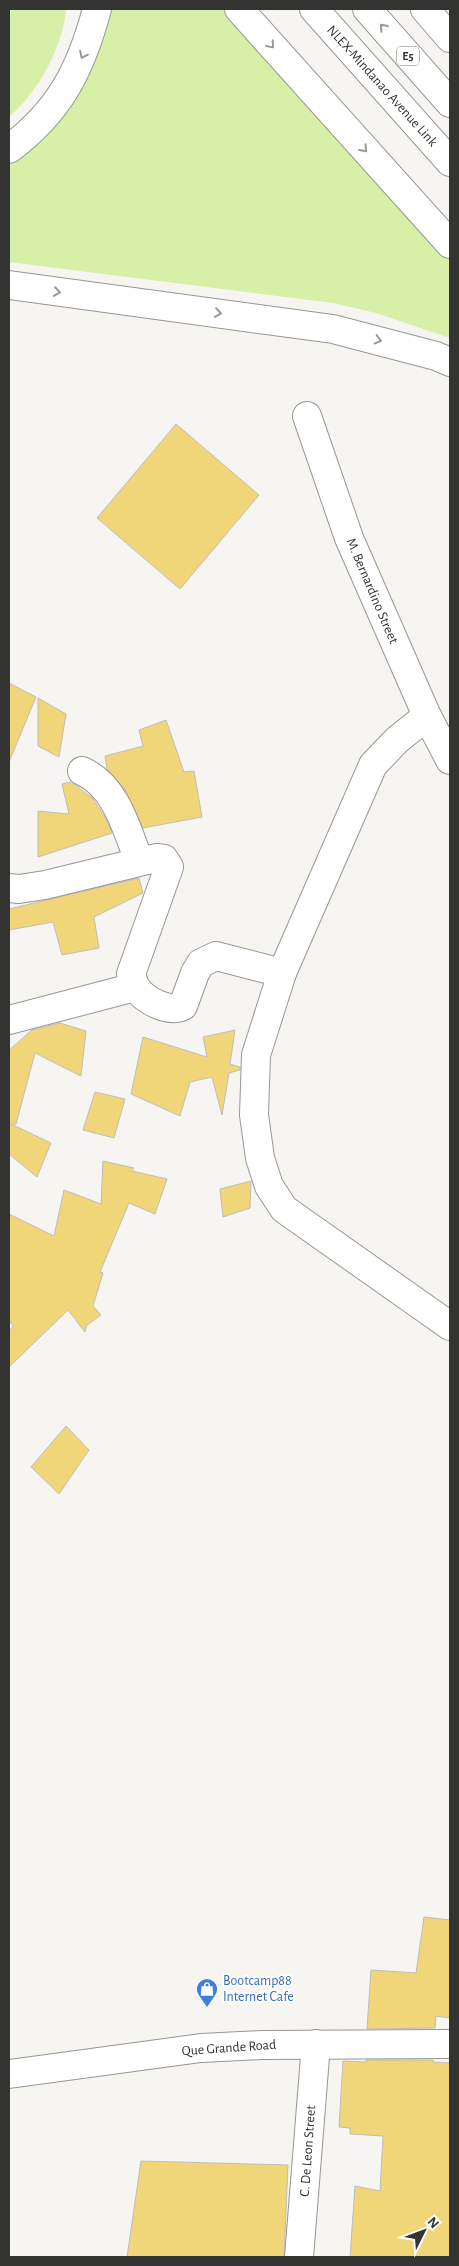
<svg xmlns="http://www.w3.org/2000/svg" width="459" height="2266" font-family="'Alegreya Sans',sans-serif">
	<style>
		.green { fill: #d7efa6 }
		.building { fill: #f1d579; stroke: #c0beba }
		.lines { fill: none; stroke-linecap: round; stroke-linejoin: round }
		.minor-casing { stroke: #989793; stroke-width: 30 }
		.secondary-casing { stroke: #989793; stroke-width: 30 }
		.motorway-casing { stroke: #989793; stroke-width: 30 }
		.minor { stroke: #fff; stroke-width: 28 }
		.secondary { stroke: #fff; stroke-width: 28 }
		.motorway { stroke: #fff; stroke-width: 28 }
		.oneway { stroke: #999998 }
		.labels { text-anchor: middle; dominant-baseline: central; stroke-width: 4; stroke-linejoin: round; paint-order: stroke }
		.shield { fill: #fff; stroke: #70706f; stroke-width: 1 }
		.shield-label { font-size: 12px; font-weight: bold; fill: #333331 }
		.street-label { font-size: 14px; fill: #333331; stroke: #fff }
		.shop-label { font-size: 14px; fill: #366cbe; stroke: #fff; text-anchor: start }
	</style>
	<rect width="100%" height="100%" fill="#f6f5f1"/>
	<!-- green -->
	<g class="green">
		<path d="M9 9H66C62 49 39 90 9 117Z"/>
		<polygon points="107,9 223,9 450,258 450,338 376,313 333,303 9,262 9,165 33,145"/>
	</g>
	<!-- building -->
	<g class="building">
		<polygon points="176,424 259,495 180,589 97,518"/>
		<polygon points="9,683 36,697 9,762"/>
		<polygon points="38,698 66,714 59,757 38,746"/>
		<polygon points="166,720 184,772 194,771 202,817 143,828 125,790 107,769 105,756 143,746 139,730"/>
		<polygon points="71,782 92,798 105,817 112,833 38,857 38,811 69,814 62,784"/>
		<polygon points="139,878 143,893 94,917 99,948 62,955 53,922 9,930 9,909"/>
		<polygon points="60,1023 86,1031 81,1076 35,1053 16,1124 11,1124 51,1143 37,1177 9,1154 9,1050 32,1030"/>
		<polygon points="235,1030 230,1064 240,1067 240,1070 229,1073 222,1115 212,1077 190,1082 180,1116 131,1094 143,1037 207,1057 203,1037"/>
		<polygon points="95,1092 125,1099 114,1138 83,1130"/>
		<polygon points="103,1161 134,1168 132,1171 167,1179 155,1214 129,1203 100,1272 103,1273 93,1306 101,1315 87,1325 85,1332 68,1310 9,1367 9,1332 13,1326 9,1320 9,1214 54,1236 64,1190 101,1204"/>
		<polygon points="251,1181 250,1208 223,1217 220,1189"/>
		<polygon points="66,1426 89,1450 59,1494 31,1467"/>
		<polygon points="424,1917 450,1920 450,2018 436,2016 435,2028 367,2029 371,1970 416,1973"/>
		<polygon points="366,2060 433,2060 433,2062 450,2063 450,2257 350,2257 355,2186 380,2191 383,2136 350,2134 350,2128 339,2127 343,2061 366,2062"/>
		<polygon points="141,2161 288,2165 284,2257 127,2257"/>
	</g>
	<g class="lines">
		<!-- minor casing -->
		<g class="minor-casing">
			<g id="minor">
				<polyline points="307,416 349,538 427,716 450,760"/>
				<polyline points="427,716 397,740 373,765 282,973 256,1055 254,1115 260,1158 269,1186 284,1209 450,1326"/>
				<path d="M82 771C116 786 127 830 139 861"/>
				<path d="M9 888 19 889 45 885 156 858 164 859 169 867 131 974C133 980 134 985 137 989 146 1001 169 1013 183 1006L195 973 201 963 216 956 282 973"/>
				<polyline points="9,1020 135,987"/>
				<polyline points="299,2257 316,2044"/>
			</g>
		</g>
		<!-- secondary casing -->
		<g class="secondary-casing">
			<polyline id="secondary" points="9,2074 201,2048 262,2045 450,2044"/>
		</g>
		<!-- motorway casing -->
		<g class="motorway-casing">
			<g id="motorway">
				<polyline points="239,9 450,244"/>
				<polyline points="314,9 450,162"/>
				<polyline points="367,9 450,103"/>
				<polyline points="425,9 450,38"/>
				<path d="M9 149C60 111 81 69 97 9"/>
				<polyline points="9,285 333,329 436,356 450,362"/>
			</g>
		</g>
		<!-- minor -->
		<use href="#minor" class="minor"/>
		<!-- secondary -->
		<use href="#secondary" class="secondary"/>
		<!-- motorway -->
		<use href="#motorway" class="motorway"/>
	</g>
	<!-- one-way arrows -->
	<defs><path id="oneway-chevron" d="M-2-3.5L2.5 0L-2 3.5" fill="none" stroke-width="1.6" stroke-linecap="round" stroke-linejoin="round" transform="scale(1.25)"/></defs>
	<g class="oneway">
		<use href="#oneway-chevron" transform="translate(383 27) rotate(-132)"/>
		<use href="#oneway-chevron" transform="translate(271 45) rotate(49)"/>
		<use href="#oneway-chevron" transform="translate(83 55) rotate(116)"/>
		<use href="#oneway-chevron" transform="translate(364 149) rotate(48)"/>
		<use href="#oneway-chevron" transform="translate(57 292) rotate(8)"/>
		<use href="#oneway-chevron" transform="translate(218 313) rotate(8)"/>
		<use href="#oneway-chevron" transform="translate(378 340) rotate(15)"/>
	</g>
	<!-- icons -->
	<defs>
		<g id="shop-pin" transform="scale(1.125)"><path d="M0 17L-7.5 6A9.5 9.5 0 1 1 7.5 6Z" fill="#3f7fe0" stroke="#fff"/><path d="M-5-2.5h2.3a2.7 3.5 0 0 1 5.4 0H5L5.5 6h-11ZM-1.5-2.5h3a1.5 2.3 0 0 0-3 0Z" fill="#fff"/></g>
	</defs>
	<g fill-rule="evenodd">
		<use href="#shop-pin" x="207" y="1989"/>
	</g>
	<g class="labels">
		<!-- shield labels -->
		<rect class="shield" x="397" y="46.5" width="22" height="19" rx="4"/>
		<g class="shield-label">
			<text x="408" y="56">E5</text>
		</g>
		<!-- street labels -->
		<g class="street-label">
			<text transform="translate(382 86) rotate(48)">NLEX-Mindanao Avenue Link</text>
			<text transform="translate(372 591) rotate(67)">M. Bernardino Street</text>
			<text transform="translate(229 2048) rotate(-4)">Que Grande Road</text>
			<text transform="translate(308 2151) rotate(-86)">C. De Leon Street</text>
		</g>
		<!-- shop labels -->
		<g class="shop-label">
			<text x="223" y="1981">Bootcamp88<tspan x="223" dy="16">Internet Cafe</tspan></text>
		</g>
	</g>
	<!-- border -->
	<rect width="459" height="2266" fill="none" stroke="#333331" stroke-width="20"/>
	<!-- north arrow -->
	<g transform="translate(424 2231) rotate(48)" stroke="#ffffff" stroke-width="4" paint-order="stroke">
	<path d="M0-4L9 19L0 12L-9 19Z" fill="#333331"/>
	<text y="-8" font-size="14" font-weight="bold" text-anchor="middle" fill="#333331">N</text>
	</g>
</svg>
